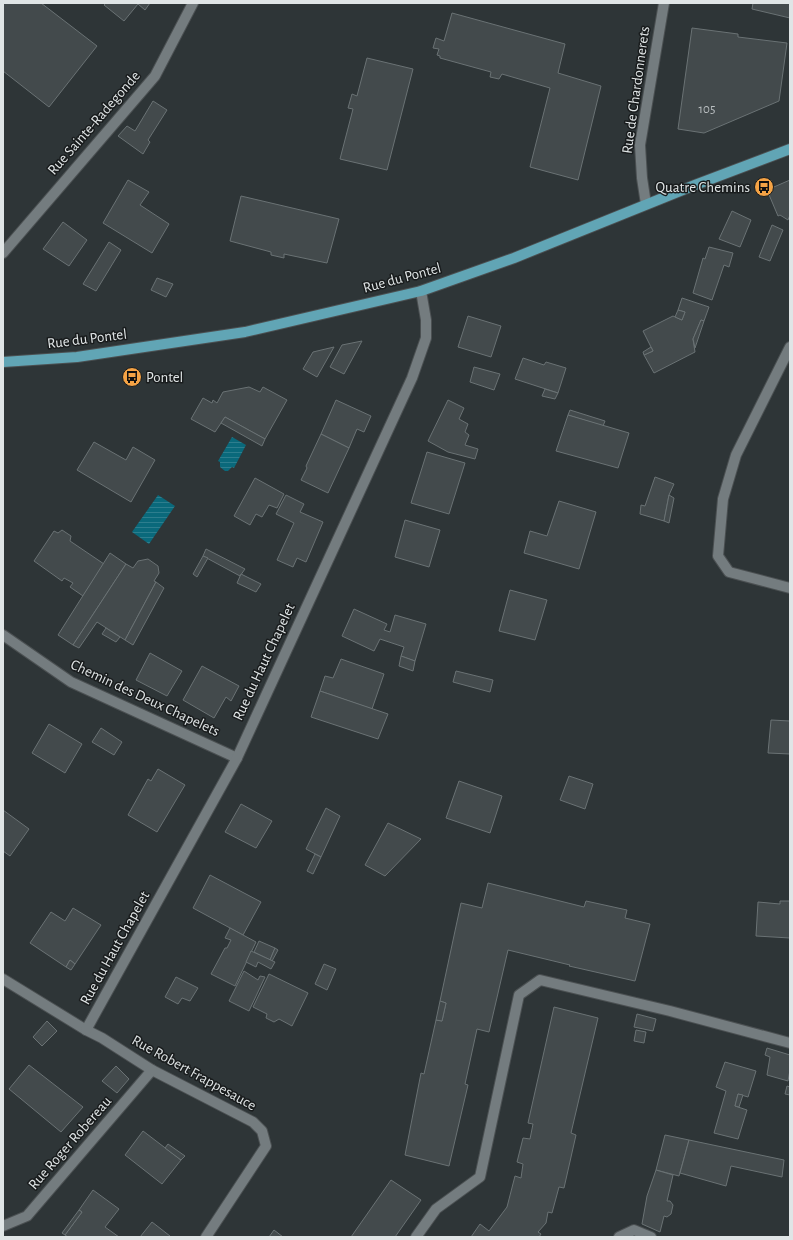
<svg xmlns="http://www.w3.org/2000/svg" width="793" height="1240" font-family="'Alegreya Sans',sans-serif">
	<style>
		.water { fill: url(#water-rules) }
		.building { fill: #434a4c; stroke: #6a7274 }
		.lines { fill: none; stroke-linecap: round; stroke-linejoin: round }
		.minor-casing { stroke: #4b5052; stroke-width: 12 }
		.major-casing { stroke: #4b5052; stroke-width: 12 }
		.minor { stroke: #747c7f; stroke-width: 10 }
		.major { stroke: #61a5b5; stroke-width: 10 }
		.labels { text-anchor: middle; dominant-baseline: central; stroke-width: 3; stroke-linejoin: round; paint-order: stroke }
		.number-label { font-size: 13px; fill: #b9bec0 }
		.street-label { font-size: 15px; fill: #e0e5e6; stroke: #191c1d }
		.poi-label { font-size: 15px; fill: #e0e5e6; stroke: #191c1d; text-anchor: end }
	</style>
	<defs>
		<pattern id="water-rules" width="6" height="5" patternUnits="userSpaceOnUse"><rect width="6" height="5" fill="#0a697b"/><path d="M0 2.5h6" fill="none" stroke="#2d7e8e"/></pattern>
	</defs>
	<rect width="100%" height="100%" fill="#2e3537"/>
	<!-- water -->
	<g class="water">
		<polygon points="232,437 246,445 234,468 232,467 228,471 225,471 220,467 220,462 218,461"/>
		<polygon points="158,495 175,506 149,544 132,532"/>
	</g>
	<!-- building -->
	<g class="building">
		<polygon points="3,3 41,3 97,46 49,107 3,71"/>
		<polygon points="106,3 150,3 145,10 138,4 124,21 104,5"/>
		<polygon points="753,3 790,3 790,18 752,9"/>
		<polygon points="452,13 565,44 558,73 601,86 578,180 530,167 550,88 502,74 499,79 490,77 491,72 440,58 440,56 437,55 439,49 433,48 436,38 444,41"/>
		<polygon points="692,28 738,34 738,37 787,43 779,101 704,133 678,129"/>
		<polygon points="367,58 413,69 387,170 340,159 353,109 348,108 352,94 357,96"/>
		<polygon points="153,101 167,110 148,140 150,142 143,154 118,136 127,126 135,131"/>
		<polygon points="128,180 149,192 140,205 169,224 152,253 103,223"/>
		<polygon points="790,180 790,215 788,220 780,215 778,216 767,190"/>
		<polygon points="241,196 339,219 327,263 284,254 284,258 271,255 271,252 230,241"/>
		<polygon points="732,211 751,220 740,247 719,239"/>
		<polygon points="63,222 87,240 69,266 43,249"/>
		<polygon points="772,225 783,230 770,261 759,257"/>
		<polygon points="109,242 121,250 96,291 83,284"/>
		<polygon points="709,247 733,253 729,267 724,265 712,300 693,293 703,258 705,259"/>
		<polygon points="157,278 173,284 166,297 151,290"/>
		<polygon points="682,298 709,307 704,321 701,320 693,339 695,352 654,373 644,355 653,351 643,331 673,316 682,320 685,312 678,310"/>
		<polygon points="678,310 685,312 682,320 675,317"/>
		<polygon points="468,316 501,326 491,357 458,347"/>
		<polygon points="701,320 704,321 695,348 693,339"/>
		<polygon points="362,341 344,374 330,367 342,345"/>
		<polygon points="334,347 317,377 303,369 313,352"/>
		<polygon points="651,347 653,351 644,355 643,352"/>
		<polygon points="523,358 544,365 546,362 566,368 558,393 515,379"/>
		<polygon points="474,367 500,374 494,390 470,382"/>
		<polygon points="249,387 260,392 263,387 287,400 265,439 225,417 215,432 191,419 203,398 212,403 213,400 217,403 223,392"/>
		<polygon points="545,389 558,393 555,399 542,396"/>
		<polygon points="336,400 371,416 364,432 357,429 349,448 321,434"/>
		<polygon points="448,400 464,408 459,419 468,424 465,432 469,435 465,445 478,449 475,459 448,452 428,441"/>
		<polygon points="570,410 605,421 603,426 568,415"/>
		<polygon points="568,415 629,433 618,468 556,451"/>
		<polygon points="225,417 265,439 262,446 221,423"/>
		<polygon points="321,434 349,448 328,493 301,480 307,468 306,466"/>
		<polygon points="94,442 126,460 133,447 155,460 131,502 77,470"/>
		<polygon points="427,452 465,463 449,514 411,503"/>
		<polygon points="655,477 674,484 669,495 664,521 640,514 641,505 645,506"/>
		<polygon points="255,478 284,494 277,508 269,505 262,517 256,514 250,525 234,516"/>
		<polygon points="286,495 304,504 300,512 323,522 306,562 297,558 293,567 277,560 294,523 276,514"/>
		<polygon points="669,495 674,498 669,523 664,521"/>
		<polygon points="559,501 596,512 579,569 524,553 530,531 547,536"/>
		<polygon points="405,520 440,530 429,567 395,557"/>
		<polygon points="62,530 71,536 70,541 104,564 83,596 70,587 73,583 64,578 62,581 34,561 54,531 58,533"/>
		<polygon points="206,549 245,569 240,576 203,556"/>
		<polygon points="110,553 126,564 73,645 58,635"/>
		<polygon points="203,556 208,558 197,577 193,574"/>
		<polygon points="148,559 158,566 159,573 154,581 156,582 125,640 97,622 79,648 73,645 126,564 133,568 138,561"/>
		<polygon points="241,574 261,584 256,592 237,583"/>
		<polygon points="156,582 164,588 133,645 125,640"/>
		<polygon points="510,590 547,600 535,640 499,631"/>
		<polygon points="354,609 387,624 384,630 390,632 395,615 426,624 415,661 401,656 404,647 380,639 374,651 342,636"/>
		<polygon points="106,628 120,637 116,642 102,634"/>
		<polygon points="150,653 182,671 167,696 136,680"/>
		<polygon points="401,656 415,661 413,671 399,666"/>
		<polygon points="341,659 384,674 372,709 320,691 325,676 333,678"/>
		<polygon points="202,666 239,686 231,701 226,697 214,718 183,700"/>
		<polygon points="456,671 493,680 490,692 453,682"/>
		<polygon points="320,691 388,714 378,739 311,717"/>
		<polygon points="771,720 790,721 790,754 768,753"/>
		<polygon points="49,724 82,744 65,773 32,753"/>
		<polygon points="101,728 122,742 114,755 92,742"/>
		<polygon points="158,769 185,785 157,832 128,815 148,779 151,781"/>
		<polygon points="569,776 593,784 585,809 560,800"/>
		<polygon points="459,781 502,796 490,833 446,818"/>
		<polygon points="241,804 272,821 256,848 225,832"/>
		<polygon points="326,808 340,816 321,857 306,849"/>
		<polygon points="3,810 29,829 10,856 3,851"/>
		<polygon points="388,823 421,839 385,876 365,865"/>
		<polygon points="315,854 321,857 313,874 307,871"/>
		<polygon points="210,875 261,902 243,935 193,908"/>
		<polygon points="488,883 584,907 586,901 627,910 625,918 650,924 635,981 569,966 570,965 508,950 489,1032 477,1029 465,1084 468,1085 449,1166 405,1155 421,1073 424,1074 436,1020 442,1021 446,1003 440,1001 461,903 482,908"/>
		<polygon points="780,901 790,901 790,938 756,936 758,902 780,904"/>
		<polygon points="73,908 101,925 75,964 70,960 66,967 30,943 51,912 65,921"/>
		<polygon points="230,928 256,942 235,986 211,974 225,948 227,948 231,940 225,938"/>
		<polygon points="259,941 275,948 270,960 254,952"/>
		<polygon points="275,948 278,950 272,961 270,960"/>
		<polygon points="251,951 275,962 271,969 258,962 256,967 246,962"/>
		<polygon points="70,960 75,964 71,970 66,967"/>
		<polygon points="324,964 336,969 327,990 315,984"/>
		<polygon points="244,971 258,980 260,976 265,977 249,1011 229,1001"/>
		<polygon points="269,974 308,993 292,1026 279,1019 274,1022 266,1018 267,1014 253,1007"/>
		<polygon points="176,977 198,988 190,1001 182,998 178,1004 165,997"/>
		<polygon points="440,1001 446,1003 442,1021 436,1020"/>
		<polygon points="554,1007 598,1018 571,1133 576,1135 564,1188 559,1187 552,1213 548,1212 546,1223 538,1232 541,1234 539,1237 471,1237 480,1224 489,1231 507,1207 515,1176 521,1178 523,1164 517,1162 523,1138 530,1139 533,1124 528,1123"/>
		<polygon points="637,1014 656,1019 653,1031 634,1027"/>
		<polygon points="47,1021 57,1031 42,1046 33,1037"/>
		<polygon points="636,1030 646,1032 644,1043 634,1041"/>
		<polygon points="767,1048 790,1055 790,1070 788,1081 767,1075 770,1057 765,1055"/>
		<polygon points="725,1062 756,1071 748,1097 738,1094 735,1106 747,1110 738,1139 714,1133 726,1091 716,1087"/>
		<polygon points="29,1065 83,1107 61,1132 9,1089"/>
		<polygon points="116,1066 129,1079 117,1093 102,1081"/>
		<polygon points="787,1086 790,1087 790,1095 785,1094"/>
		<polygon points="738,1094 743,1095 739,1107 735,1106"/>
		<polygon points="143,1131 181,1160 162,1184 125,1155"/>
		<polygon points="665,1135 689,1140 679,1176 656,1170"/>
		<polygon points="689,1140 784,1160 782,1177 731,1166 726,1186 680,1173"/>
		<polygon points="168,1144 185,1156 181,1160 165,1148"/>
		<polygon points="656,1170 673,1175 667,1201 670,1201 673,1205 671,1214 667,1217 664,1216 660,1232 642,1224 647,1196"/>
		<polygon points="391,1180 421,1200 395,1237 351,1237"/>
		<polygon points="93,1190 119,1209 105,1227 119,1237 68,1237 65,1235 82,1212 79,1210"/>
		<polygon points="79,1210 82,1212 65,1235 62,1233"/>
		<polygon points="152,1222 170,1236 169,1237 140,1237"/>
		<polygon points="274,1230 283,1237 269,1237"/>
	</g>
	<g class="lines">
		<!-- minor casing -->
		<g class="minor-casing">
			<g id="minor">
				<polyline points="646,204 642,178 640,145 664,3"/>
				<polyline points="3,253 155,76 193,3"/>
				<polyline points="790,347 736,455 723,499 718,556 729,572 790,588"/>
				<polyline points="3,635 71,682 237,758"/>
				<polyline points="3,979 86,1030 102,1038 152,1070 253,1122 262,1131 266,1146 206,1237"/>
				<polyline points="86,1030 237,758 412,378 426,338 426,320 421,291"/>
				<polyline points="3,1226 27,1216 152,1070"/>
				<polyline points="416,1237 436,1209 480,1177 519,995 540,980 670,1011 790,1043"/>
				<polyline points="619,1237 634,1230 651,1237"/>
			</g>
		</g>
		<!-- major casing -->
		<g class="major-casing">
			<polyline id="major" points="3,362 77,357 245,332 421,291 514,258 695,185 790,149"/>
		</g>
		<!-- minor -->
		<use href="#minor" class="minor"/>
		<!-- major -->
		<use href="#major" class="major"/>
	</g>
	<!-- icons -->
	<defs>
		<g id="bus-disc" transform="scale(1)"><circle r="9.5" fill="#f5a345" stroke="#191c1d"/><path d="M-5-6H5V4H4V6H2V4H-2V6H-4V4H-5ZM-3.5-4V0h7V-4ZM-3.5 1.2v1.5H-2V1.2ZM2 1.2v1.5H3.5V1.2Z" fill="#111"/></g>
	</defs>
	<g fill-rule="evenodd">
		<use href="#bus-disc" x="764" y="187"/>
		<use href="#bus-disc" x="132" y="377"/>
	</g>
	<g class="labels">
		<!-- number labels -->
		<g class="number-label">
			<text x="707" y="109">105</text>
		</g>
		<!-- street labels -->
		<g class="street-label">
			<text transform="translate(636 90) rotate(-82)">Rue de Chardonnerets</text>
			<text transform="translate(94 123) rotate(-49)">Rue Sainte-Radegonde</text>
			<text transform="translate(402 278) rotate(-15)">Rue du Pontel</text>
			<text transform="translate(87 339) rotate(-7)">Rue du Pontel</text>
			<text transform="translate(264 662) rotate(-65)">Rue du Haut Chapelet</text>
			<text transform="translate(145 698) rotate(25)">Chemin des Deux Chapelets</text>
			<text transform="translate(115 948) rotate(-61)">Rue du Haut Chapelet</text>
			<text transform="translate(194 1073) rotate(29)">Rue Robert Frappesauce</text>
			<text transform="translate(70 1143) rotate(-49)">Rue Roger Robereau</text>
		</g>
		<!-- poi labels -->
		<g class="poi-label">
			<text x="750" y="187">Quatre Chemins</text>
			<text x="146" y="377" text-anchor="start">Pontel</text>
		</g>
	</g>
	<!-- border -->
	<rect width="793" height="1240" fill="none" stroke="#e0e5e6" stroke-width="8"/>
</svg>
